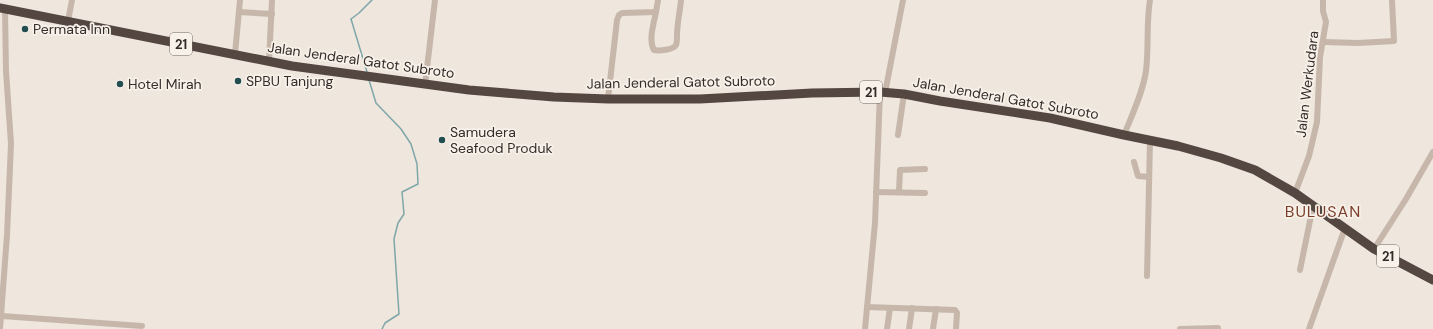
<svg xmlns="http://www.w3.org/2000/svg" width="1433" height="329" font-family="'DM Sans',sans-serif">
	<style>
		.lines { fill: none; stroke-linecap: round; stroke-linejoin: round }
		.stream { stroke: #7fa7a9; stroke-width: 1.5 }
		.minor { stroke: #c6b7aa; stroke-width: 6 }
		.highway { stroke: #544741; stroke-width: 9 }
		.poi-dot { fill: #234e51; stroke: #f7f1e9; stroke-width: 1.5 }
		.labels { text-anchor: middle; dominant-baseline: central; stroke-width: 3.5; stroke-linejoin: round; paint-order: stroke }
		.shield { fill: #f7f1e9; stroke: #6e6763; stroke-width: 1 }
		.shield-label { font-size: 13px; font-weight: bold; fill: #342c29 }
		.poi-label { font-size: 14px; fill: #342c29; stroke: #f7f1e9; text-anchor: start }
		.street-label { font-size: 14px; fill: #342c29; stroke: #f7f1e9 }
		.quarter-label { font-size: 16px; letter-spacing: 1px; fill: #7a3e2b; stroke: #f7f1e9 }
	</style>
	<rect width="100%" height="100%" fill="#efe6dd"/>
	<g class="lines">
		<!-- stream -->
		<g class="stream">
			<polyline points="367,72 351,19 359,13 372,0"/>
			<polyline points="369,80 376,103 401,129 411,144 417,164 418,184 402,192 404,214 398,223 394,239 399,314 385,323 382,329"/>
		</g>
		<!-- minor -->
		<g class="minor">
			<polyline points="239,12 272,14"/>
			<path d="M656 12C654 23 648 40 654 50 659 51 673 50 676 45 677 43 677 38 677 36 677 23 680 12 681 0"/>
			<polyline points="68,21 72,0"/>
			<polyline points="1323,42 1358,43 1394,41 1392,0"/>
			<polyline points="235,54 240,0"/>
			<polyline points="269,61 272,0"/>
			<polyline points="425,85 435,0"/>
			<polyline points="885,93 903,0"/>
			<polyline points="608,99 617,20 619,15 622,13 656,12 658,0"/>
			<polyline points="898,135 904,94"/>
			<path d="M1124 135C1132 115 1143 92 1146 71 1149 47 1146 23 1150 0"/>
			<polyline points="1134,162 1138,176 1149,177"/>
			<polyline points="899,191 900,170 925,169"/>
			<polyline points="876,192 925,193"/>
			<polyline points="1295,193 1309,156 1317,122 1320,57 1326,22 1323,11 1323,0"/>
			<polyline points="1374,249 1406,199 1433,152"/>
			<polyline points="1300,270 1313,206"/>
			<polyline points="1147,276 1150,140"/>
			<polyline points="867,307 955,310 957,313 956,329"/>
			<polyline points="2,316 142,326"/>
			<polyline points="0,329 7,235 11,144 6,71 5,9"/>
			<polyline points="865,329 875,223 880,92"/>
			<polyline points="887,329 890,308"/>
			<polyline points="909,329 912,308"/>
			<polyline points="933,329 936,309"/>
			<polyline points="1180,329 1218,328"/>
			<polyline points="1309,329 1345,228"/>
		</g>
		<!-- highway -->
		<polyline class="highway" points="0,8 292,66 469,90 554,97 608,99 700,99 812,93 880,92 904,94 940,101 1050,118 1124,135 1178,146 1221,158 1255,170 1295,193 1374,249 1433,280"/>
	</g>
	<!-- markers -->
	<g class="poi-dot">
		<circle cx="25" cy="29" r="4"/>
		<circle cx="238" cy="81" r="4"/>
		<circle cx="120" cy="84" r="4"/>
		<circle cx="442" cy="140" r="4"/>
	</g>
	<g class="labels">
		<!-- shield labels -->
		<g class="shield">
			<rect x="170" y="33" width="22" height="22" rx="3"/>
			<rect x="860" y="81" width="22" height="22" rx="3"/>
			<rect x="1377" y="245" width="22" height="22" rx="3"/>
		</g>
		<g class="shield-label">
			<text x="181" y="44">21</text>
			<text x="871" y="92">21</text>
			<text x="1388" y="256">21</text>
		</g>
		<!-- poi labels -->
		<g class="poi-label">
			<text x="33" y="29">Permata Inn</text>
			<text x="246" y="81">SPBU Tanjung</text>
			<text x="128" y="84">Hotel Mirah</text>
			<text x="450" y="132">Samudera<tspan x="450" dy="16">Seafood Produk</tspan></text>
		</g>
		<!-- street labels -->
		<g class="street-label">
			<text transform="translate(361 60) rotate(8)">Jalan Jenderal Gatot Subroto</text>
			<text transform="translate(681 82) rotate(-1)">Jalan Jenderal Gatot Subroto</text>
			<text transform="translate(1307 84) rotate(-83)">Jalan Werkudara</text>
			<text transform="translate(1006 98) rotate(10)">Jalan Jenderal Gatot Subroto</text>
		</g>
		<!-- quarter labels -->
		<g class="quarter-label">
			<text x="1323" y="211">BULUSAN</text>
		</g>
	</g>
</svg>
